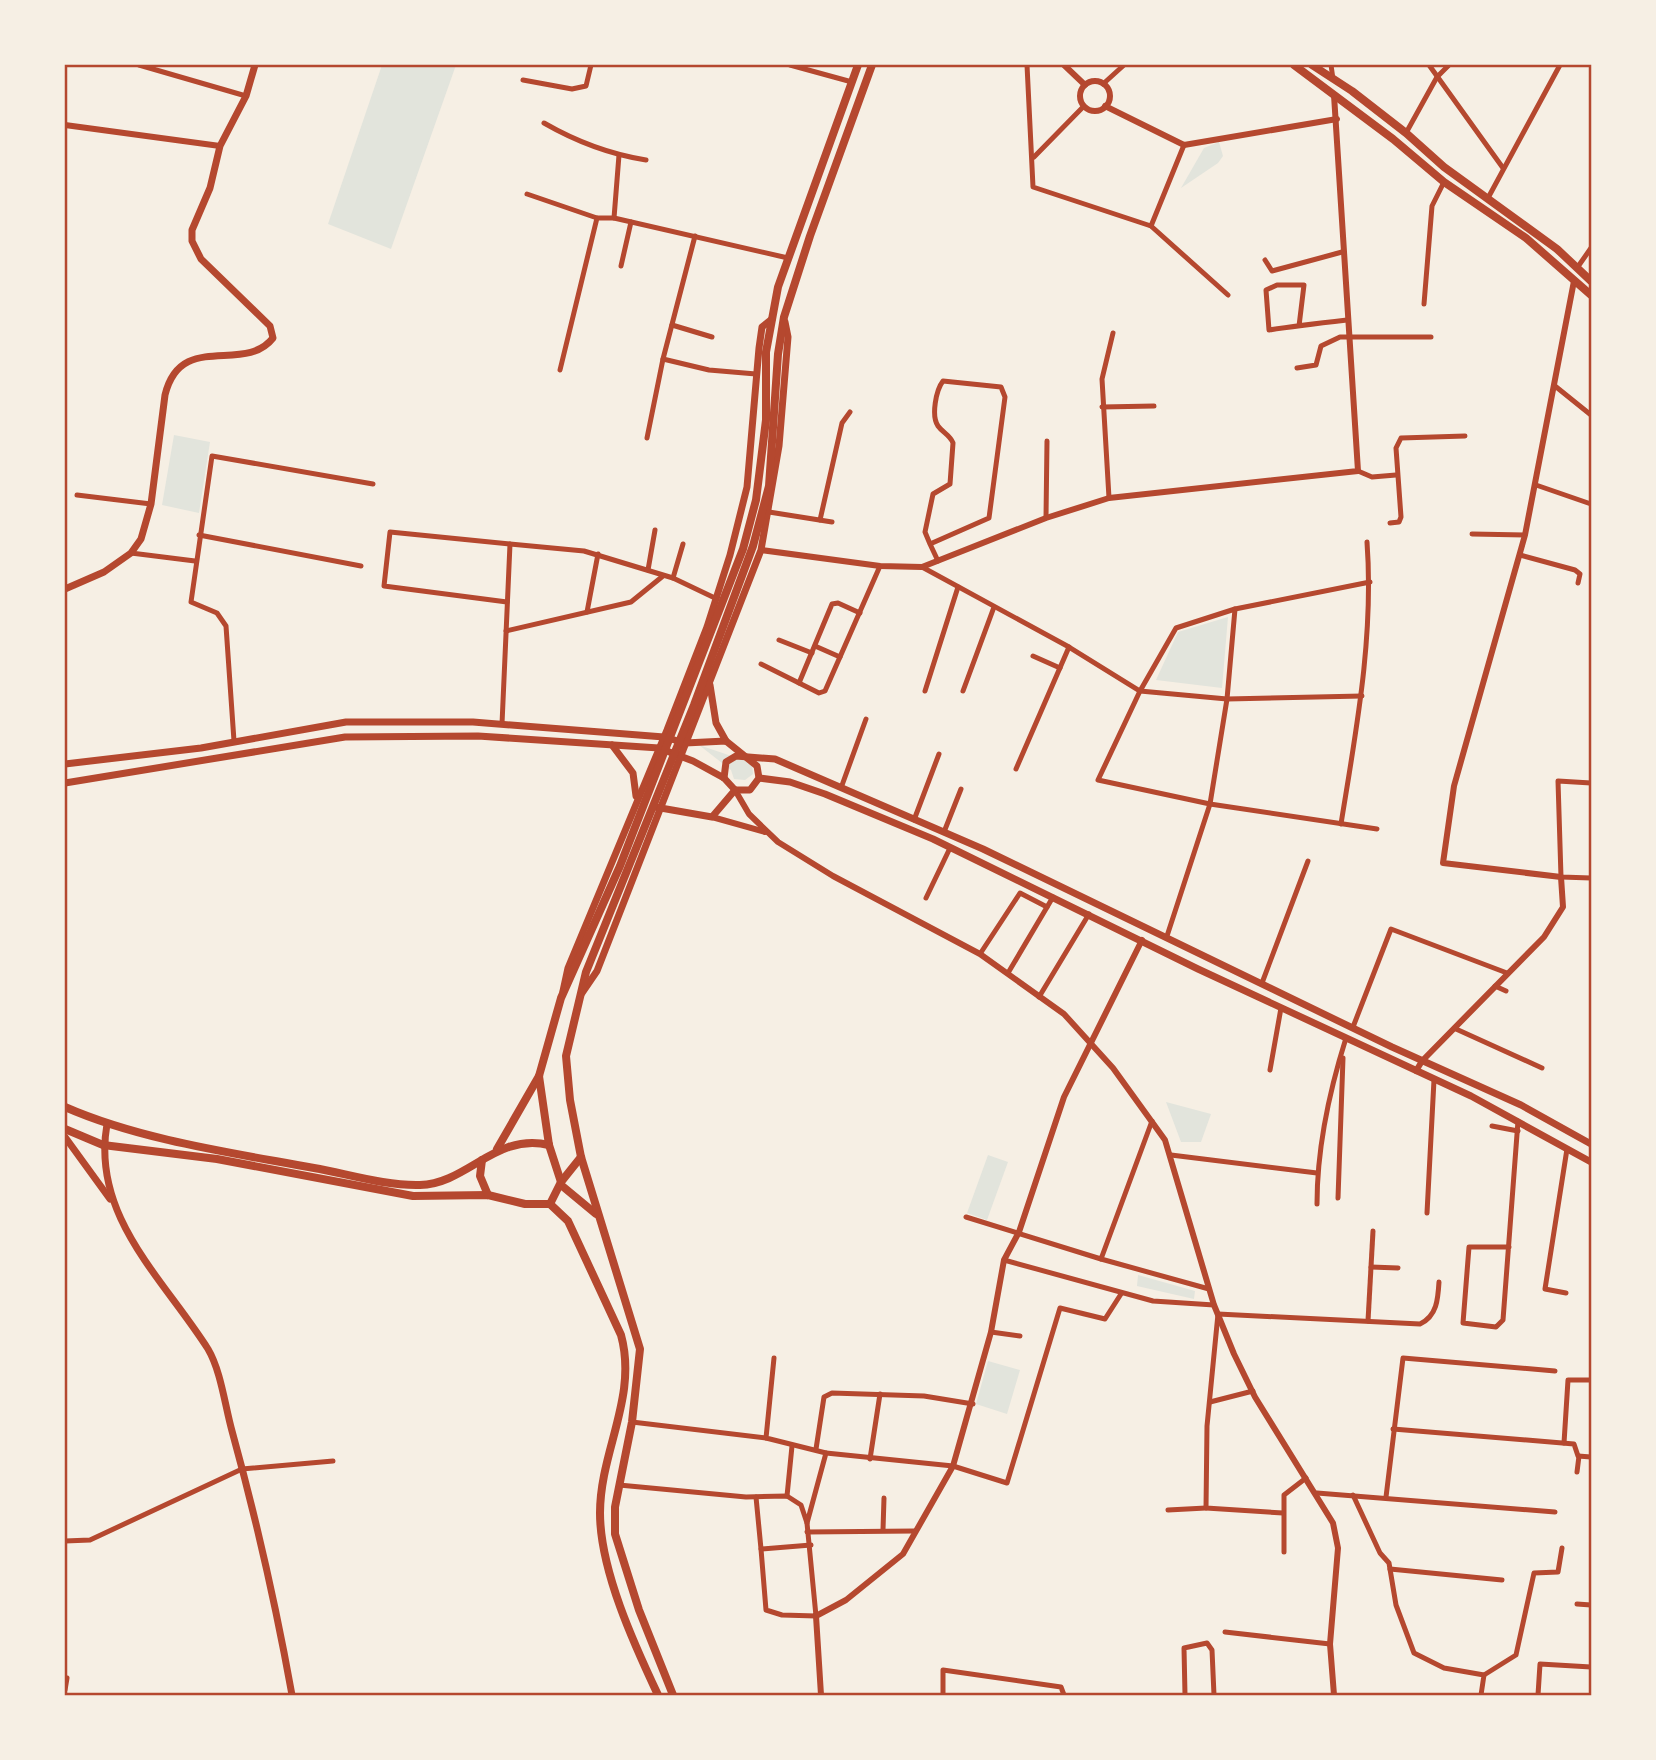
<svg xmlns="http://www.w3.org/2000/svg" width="1656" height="1760" font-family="Poppins,sans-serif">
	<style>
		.green { fill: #e2e4dc }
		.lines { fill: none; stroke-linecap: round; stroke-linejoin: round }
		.minor { stroke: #b5482f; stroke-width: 5 }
		.tertiary { stroke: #b5482f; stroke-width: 6 }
		.secondary { stroke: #b5482f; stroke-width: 7 }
		.primary { stroke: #b5482f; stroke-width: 8 }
		.neatline { fill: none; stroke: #b5482f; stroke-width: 2.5 }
	</style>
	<rect width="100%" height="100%" fill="#f6efe4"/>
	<!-- green -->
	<g class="green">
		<polygon points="382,65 456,65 391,249 328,224"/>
		<polygon points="1219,142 1223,156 1218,163 1181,188 1204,148"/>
		<polygon points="174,435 210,442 199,513 162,505"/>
		<polygon points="1228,617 1222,688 1156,680 1178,632"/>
		<polygon points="699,745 752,763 753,774 745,780 734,779 731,770"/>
		<polygon points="1166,1102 1211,1114 1201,1142 1181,1142"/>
		<polygon points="988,1155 1008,1162 987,1220 967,1213"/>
		<polygon points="1138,1275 1195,1291 1194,1299 1137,1286"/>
		<polygon points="988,1361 1020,1370 1007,1414 976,1404"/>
	</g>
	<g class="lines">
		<!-- minor -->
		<g class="minor">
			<polyline points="139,65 246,96"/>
			<polyline points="790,65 852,82"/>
			<polyline points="1027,65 1033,187 1151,226 1228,295"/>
			<polyline points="1331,65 1333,79"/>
			<polyline points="1429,65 1503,168"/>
			<polyline points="523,80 572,89 586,86 591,65"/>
			<polyline points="1103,84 1124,65"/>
			<path d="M544 123C577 142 608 154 646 160"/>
			<polyline points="1406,133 1437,77 1449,65"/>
			<polyline points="1034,157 1084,106"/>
			<polyline points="527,194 597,218"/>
			<polyline points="1488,198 1560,65"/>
			<polyline points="614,218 788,258"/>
			<polyline points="1151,226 1184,145"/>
			<polyline points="1265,260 1272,271 1342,252"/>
			<polyline points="621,266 631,222"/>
			<polyline points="1577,268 1591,248"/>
			<polyline points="1424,304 1432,206 1444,182"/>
			<polyline points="672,325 712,337"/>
			<path d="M1299 326 1304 285H1277L1266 290 1269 330C1295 326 1321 323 1347 320"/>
			<polyline points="663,359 709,370 756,374"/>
			<polyline points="1297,368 1316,365 1321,346 1340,337 1431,337"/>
			<polyline points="560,370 597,218 614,218 619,155"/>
			<polyline points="1555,386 1591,415"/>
			<polyline points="1102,407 1154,406"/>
			<polyline points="647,438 663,359 695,236"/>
			<polyline points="1358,471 1372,477 1396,475"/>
			<polyline points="1536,485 1591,504"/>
			<polyline points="77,495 151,504"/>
			<polyline points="1109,498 1102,379 1113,333"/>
			<polyline points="769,512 832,522"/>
			<polyline points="1046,518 1047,441"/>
			<polyline points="820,520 842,423 850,412"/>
			<polyline points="1390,523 1399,522 1401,517 1396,448 1401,438 1465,436"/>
			<polyline points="1472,534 1525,535"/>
			<polyline points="199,535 361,566"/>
			<path d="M930 544 925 532 933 494 950 484 953 443C950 435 943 433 938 426 931 416 936 390 943 381L1001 387 1005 397 989 518 930 544 938 561"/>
			<polyline points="131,553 195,561"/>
			<polyline points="1520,555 1575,570 1580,574 1578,583"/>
			<polyline points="922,567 1069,647 1140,691 1227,699 1362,696"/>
			<polyline points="648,570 655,530"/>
			<polyline points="673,578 683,544"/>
			<polyline points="1370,582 1235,609 1176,628 1140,691 1098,780 1210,804 1377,829"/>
			<polyline points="507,602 384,586 390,532 510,544"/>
			<polyline points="587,612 598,554"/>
			<polyline points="506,631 631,602 663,576"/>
			<polyline points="779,640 812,653"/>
			<polyline points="815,646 840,657"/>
			<polyline points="1033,656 1060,668"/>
			<polyline points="761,664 819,693 825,691 880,566"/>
			<polyline points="799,683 832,604 838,603 860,613"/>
			<polyline points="925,691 958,587"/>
			<polyline points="963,691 994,607"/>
			<polyline points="502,724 510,544 584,551 673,578 717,599"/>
			<polyline points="234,741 226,626 217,613 191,602 212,456 373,484"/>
			<polyline points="1016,769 1069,647"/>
			<polyline points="1591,783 1558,781 1561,877 1591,878"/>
			<polyline points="841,788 866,719"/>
			<polyline points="914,820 939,754"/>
			<path d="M1341 824C1356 731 1374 637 1367 542"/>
			<polyline points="944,832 961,789"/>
			<polyline points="926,898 950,848"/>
			<polyline points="1167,936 1210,804 1227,699 1235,609"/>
			<polyline points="980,954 1020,893 1047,907"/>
			<polyline points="1008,973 1053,897"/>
			<polyline points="1262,983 1308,861"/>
			<polyline points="1495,986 1506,991"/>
			<polyline points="1039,997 1089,914"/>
			<polyline points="1353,1027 1391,929 1507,973"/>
			<polyline points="1456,1029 1542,1068"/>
			<polyline points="1270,1070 1281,1008"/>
			<polyline points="1492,1126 1518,1131"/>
			<polyline points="1171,1155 1317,1173"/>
			<polyline points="1338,1198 1343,1058"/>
			<path d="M1317 1204C1317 1147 1329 1092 1346 1038"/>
			<polyline points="1427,1213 1434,1080"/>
			<polyline points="966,1217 1101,1259 1152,1121"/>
			<polyline points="1509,1247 1469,1247 1463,1323 1496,1327 1503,1320 1518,1121"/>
			<polyline points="1101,1259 1209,1289"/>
			<polyline points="1004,1260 1153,1301 1214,1305"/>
			<polyline points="1371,1267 1398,1268"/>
			<polyline points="1566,1293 1545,1289 1567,1149"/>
			<polyline points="1368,1321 1373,1231"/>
			<polyline points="991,1332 1020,1336"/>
			<polyline points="774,1358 766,1438 826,1453"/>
			<polyline points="1210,1402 1253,1391"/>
			<polyline points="632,1422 766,1438"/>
			<polyline points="1393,1429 1574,1444 1578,1456 1591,1457"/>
			<polyline points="1564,1443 1568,1380 1591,1380"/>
			<polyline points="816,1449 824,1397 832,1393 924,1396 973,1404"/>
			<polyline points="870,1459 880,1394"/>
			<polyline points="1577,1472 1579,1456"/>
			<polyline points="619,1485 746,1497 787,1496 801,1505 807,1523 826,1453 953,1466 1007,1483 1060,1308 1105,1319 1121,1294"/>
			<polyline points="1317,1493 1555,1512"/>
			<polyline points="1353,1495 1380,1553 1389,1563 1396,1605 1414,1653 1444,1668 1484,1675 1481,1695"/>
			<polyline points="787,1496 792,1446"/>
			<polyline points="756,1497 761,1549 811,1545"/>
			<polyline points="1386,1497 1403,1358 1555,1371"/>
			<polyline points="1168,1510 1206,1508"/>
			<path d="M1283 1513 1206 1508 1207 1426 1218 1314 1420 1324C1437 1316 1438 1299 1439 1282"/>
			<polyline points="883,1530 884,1498"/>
			<polyline points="807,1532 915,1531"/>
			<polyline points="65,1541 90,1540 242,1469 333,1461"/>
			<polyline points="761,1549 766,1610 782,1615 816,1616 807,1523"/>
			<polyline points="1284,1552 1284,1495 1306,1478"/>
			<polyline points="1390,1569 1502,1580"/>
			<polyline points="1577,1604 1591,1605"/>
			<polyline points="1225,1632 1330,1644"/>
			<polyline points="1484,1675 1516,1655 1534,1573 1558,1572 1562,1548"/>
			<polyline points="65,1690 67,1678"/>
			<polyline points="943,1695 943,1670 1061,1687 1064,1695"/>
			<polyline points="1185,1695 1184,1648 1207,1643 1212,1650 1214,1695"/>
			<polyline points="1538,1695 1540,1664 1591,1667"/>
		</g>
		<!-- tertiary -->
		<g class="tertiary">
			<polyline points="1064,65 1085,85"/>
			<circle cx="1095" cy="96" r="15"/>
			<polyline points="1105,106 1184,145 1337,119"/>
			<polyline points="65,125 220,146"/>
			<polyline points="761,550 880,566 922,567 1046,518 1109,498 1358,471 1334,95"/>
			<polyline points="735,790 749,814 778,842 833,876 980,954 1064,1014 1113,1068 1165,1140 1214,1305 1234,1354 1255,1397 1333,1523 1338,1548 1330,1644 1334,1695"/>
			<polyline points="712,817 765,832"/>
			<polyline points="1416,1071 1422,1061 1544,937 1563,907 1561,877 1443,863 1454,786 1525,535 1574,281"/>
			<polyline points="821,1695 816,1616 846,1600 903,1554 953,1466 991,1332 1004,1260 1019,1232 1064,1097 1142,940"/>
		</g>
		<!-- secondary -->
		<g class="secondary">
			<path d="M65 589 104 572 131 553 141 539 151 504 165 395C181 330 244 375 273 338L270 326 201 259 192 241V230L210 188 220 146 246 96 255 65"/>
			<polyline points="710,685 716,723 726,741"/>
			<polyline points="612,745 633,773 636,796"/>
			<polyline points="65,764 201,748 346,722 473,722 664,737 685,743 726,741 757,766 759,778 750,790 735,790"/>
			<polyline points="724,778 726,762 736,756 775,759 983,849 1392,1047 1521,1105 1591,1144"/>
			<polyline points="759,778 790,782 825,794 933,839 1198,969 1471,1096 1591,1162"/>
			<polyline points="65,783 345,737 478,736 659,748 693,761 724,778 735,790"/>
			<polyline points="655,807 712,817 735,790"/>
			<polyline points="563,991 568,968 667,730 707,627 730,555 747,487 759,348 762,327 772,319"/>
			<polyline points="582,993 597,971 761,550 779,446 788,337 785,322"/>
			<path d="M107 1124C91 1216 163 1278 208 1349 221 1371 225 1406 232 1431 256 1518 276 1606 292 1695"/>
			<polyline points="65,1137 110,1199"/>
		</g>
		<!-- primary -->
		<g class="primary">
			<polyline points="1294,65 1393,139 1444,182 1526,238 1591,295"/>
			<polyline points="1312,65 1352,91 1406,133 1444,167 1557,249 1591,281"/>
			<path d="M65 1107C140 1140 233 1153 314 1168 348 1174 385 1186 420 1185 467 1184 496 1132 549 1145"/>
			<polyline points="65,1129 103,1145 217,1159 413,1196 488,1195 525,1204 550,1204"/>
			<polyline points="497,1149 539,1076"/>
			<polyline points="482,1160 480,1176 488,1195"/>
			<polyline points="561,1182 549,1145 539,1076 561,998 620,866 743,549 756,500 766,420 766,352 778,287 858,65"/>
			<polyline points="561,1185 596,1214"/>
			<path d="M550 1204 568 1221 621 1335C638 1397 600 1451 600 1513 600 1570 634 1644 658 1695"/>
			<polyline points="550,1204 561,1182 581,1157"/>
			<polyline points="673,1695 639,1610 615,1534 615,1507 632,1422 640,1349 581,1157 570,1100 566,1056 586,972 694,705 753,546 769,486 778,354 784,317 810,236 872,65"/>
		</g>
	</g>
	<!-- border -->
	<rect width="1656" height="1760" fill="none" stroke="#f6efe4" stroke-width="133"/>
	<rect x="66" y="66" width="1524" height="1628" class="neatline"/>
</svg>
